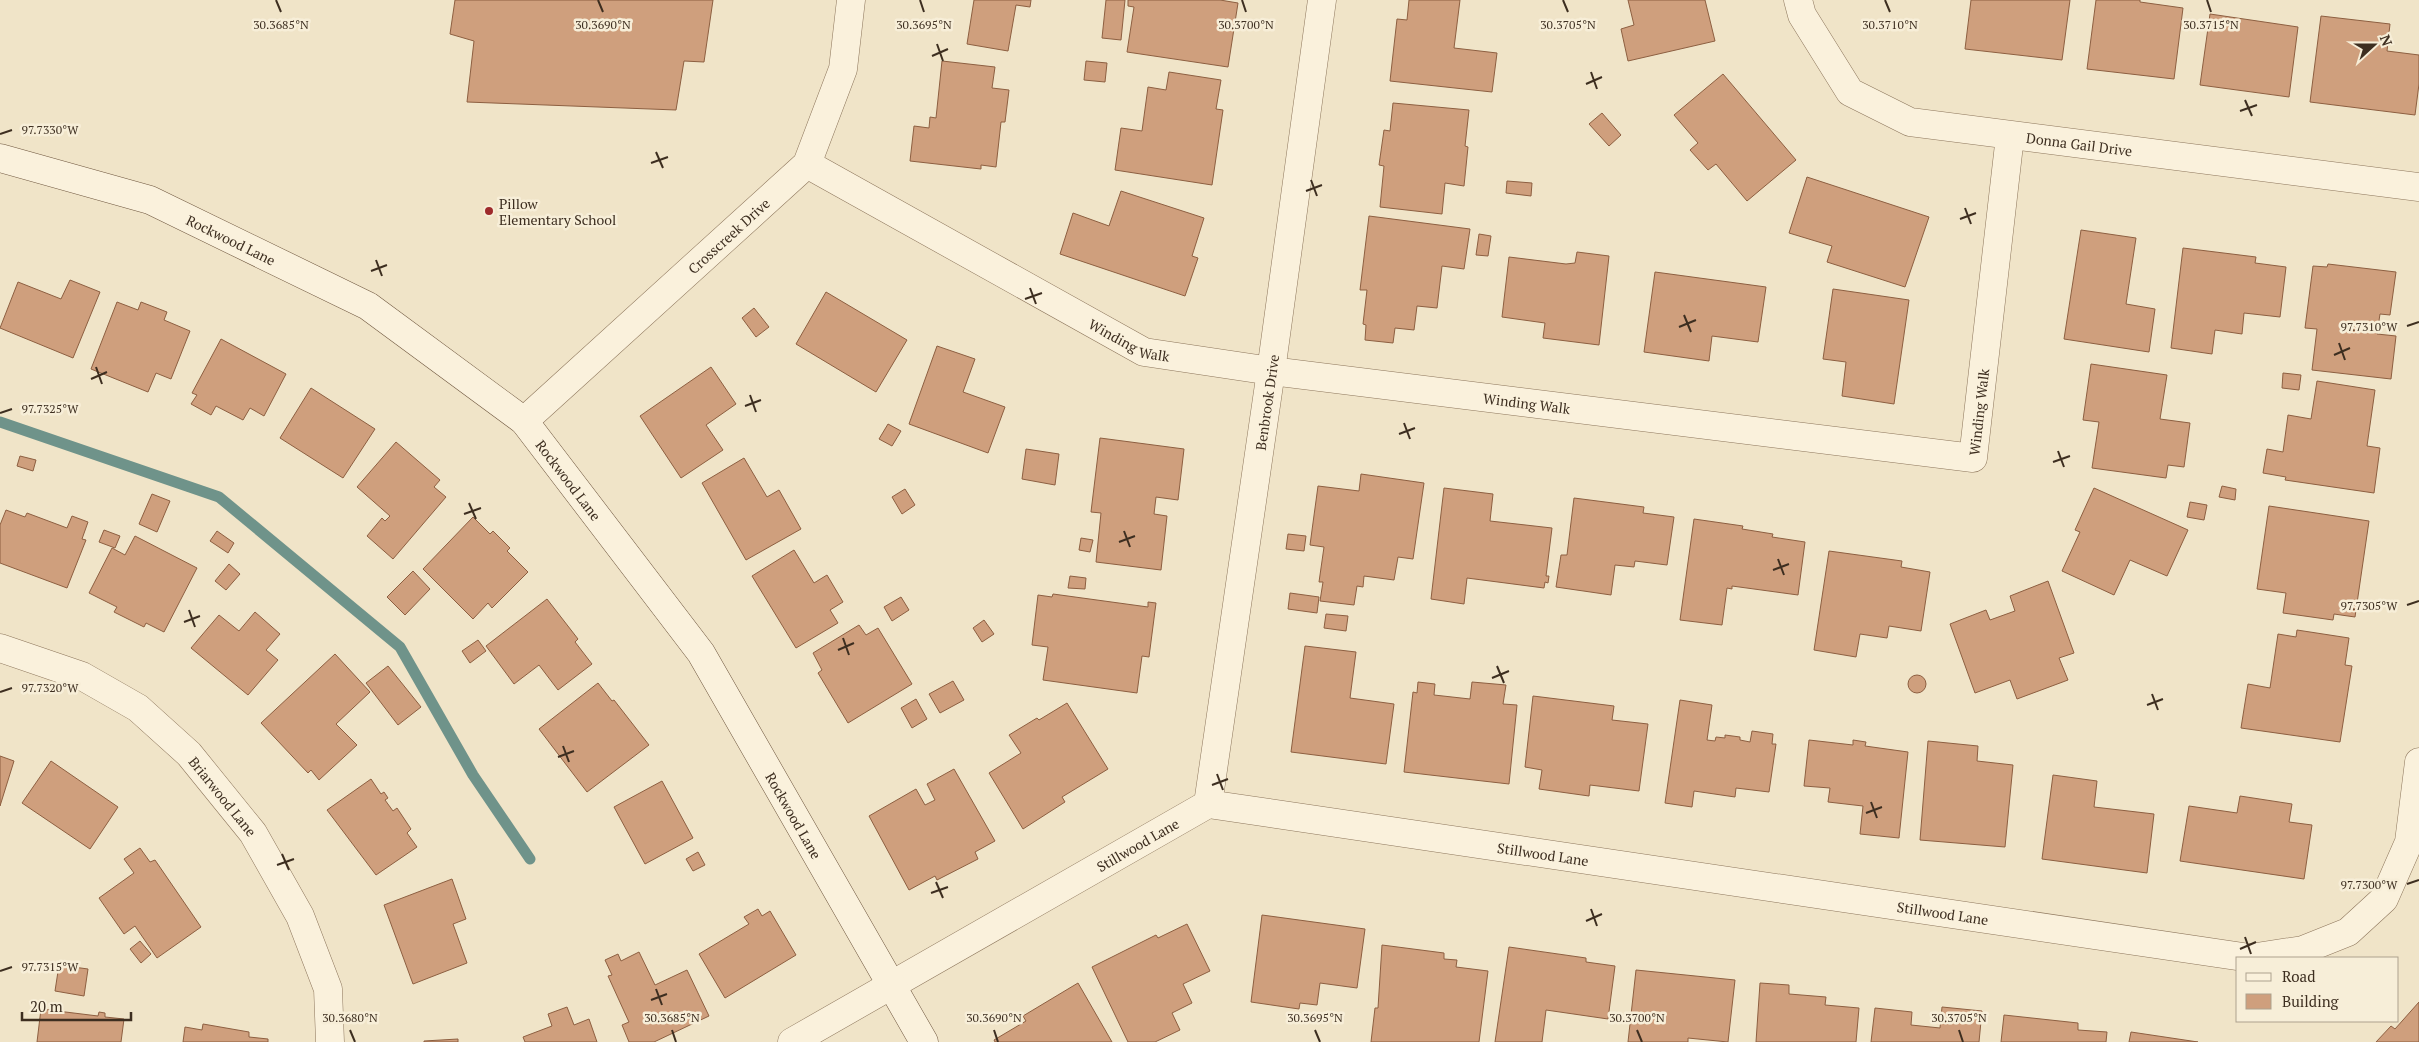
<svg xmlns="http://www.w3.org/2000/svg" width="2419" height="1042" font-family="'PT Serif',serif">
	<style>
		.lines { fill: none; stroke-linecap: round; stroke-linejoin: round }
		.stream { stroke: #6f938a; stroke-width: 11 }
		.building { fill: #cf9f7d; stroke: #8d5f41 }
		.street-casing { stroke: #8d765c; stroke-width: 29 }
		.secondary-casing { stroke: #6f573f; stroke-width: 29 }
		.street { stroke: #faf1dc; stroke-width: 28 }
		.secondary { stroke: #faf1dc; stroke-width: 28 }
		.ticks { fill: none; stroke: #3d2e20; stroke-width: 2 }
		.poi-dot { fill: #9e2a2b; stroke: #f7eed8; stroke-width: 2 }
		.labels { text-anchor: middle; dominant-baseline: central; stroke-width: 5; stroke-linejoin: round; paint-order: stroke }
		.street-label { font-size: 14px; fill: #3d2e20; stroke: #f7eed8 }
		.poi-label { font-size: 14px; fill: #3d2e20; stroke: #f7eed8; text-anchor: start }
		.ticks-label { font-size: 12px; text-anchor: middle; fill: #3d2e20; stroke: #f7eed8; stroke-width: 5; stroke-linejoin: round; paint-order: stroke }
	</style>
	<rect width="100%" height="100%" fill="#f0e4c8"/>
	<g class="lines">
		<!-- stream -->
		<polyline class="stream" points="0,422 219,497 400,647 473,775 530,859"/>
	</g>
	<!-- building -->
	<g class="building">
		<polygon points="455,0 713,0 704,62 684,61 676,110 467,102 474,41 450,34"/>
		<polygon points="974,0 1031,0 1030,7 1016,5 1008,51 967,44"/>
		<polygon points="1106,0 1125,0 1121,40 1102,38"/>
		<polygon points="1128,0 1220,0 1238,3 1228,67 1127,52 1134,7 1128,6"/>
		<polygon points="1409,0 1460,0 1454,48 1497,53 1492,92 1390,81 1397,19 1407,20"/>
		<polygon points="1628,0 1705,0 1715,41 1628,61 1621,29 1634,25"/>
		<polygon points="1971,0 2070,0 2062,60 1965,49"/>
		<polygon points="2096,0 2140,0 2140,2 2183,8 2174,79 2087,69"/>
		<polygon points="2210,14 2298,27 2289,97 2200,85"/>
		<polygon points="2321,16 2390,24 2387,51 2419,55 2419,84 2415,115 2310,102"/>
		<polygon points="942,61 995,67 992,88 1009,90 1005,122 1001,122 996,167 981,165 981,169 910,161 914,126 929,128 930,117 936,118"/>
		<polygon points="1086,61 1107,63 1105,82 1084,80"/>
		<polygon points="1169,72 1221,80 1216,109 1223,110 1212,185 1115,170 1121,128 1142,131 1148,87 1166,90"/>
		<polygon points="1723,74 1796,160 1747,201 1716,164 1708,170 1690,150 1698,143 1674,115"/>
		<polygon points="1393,103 1469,110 1465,146 1468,147 1464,186 1445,183 1442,214 1380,207 1384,166 1379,165 1384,130 1390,131"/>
		<polygon points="1602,113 1621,135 1609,146 1589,124"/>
		<polygon points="1807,177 1929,217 1905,287 1827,262 1832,246 1789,233"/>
		<polygon points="1507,181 1532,183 1531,196 1506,193"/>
		<polygon points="1121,191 1204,218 1192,256 1198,258 1185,296 1060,254 1073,213 1109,226"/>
		<polygon points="1369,216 1470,229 1464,269 1442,266 1437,308 1417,306 1414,330 1395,328 1393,343 1365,340 1366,325 1363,324 1367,290 1360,290"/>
		<polygon points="2081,230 2136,238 2126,304 2155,309 2149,352 2064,339"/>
		<polygon points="1479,234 1491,236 1488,256 1476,255"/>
		<polygon points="2183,248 2256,257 2255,263 2286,267 2280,317 2244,313 2242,334 2215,330 2212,354 2171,348"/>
		<polygon points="1577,252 1609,256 1599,345 1543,338 1545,323 1502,317 1509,257 1566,264 1575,263"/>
		<polygon points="2328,264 2396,272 2390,315 2380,314 2377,334 2396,336 2391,379 2312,370 2317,329 2305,328 2313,266 2327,267"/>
		<polygon points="1655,272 1766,287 1758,342 1712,336 1709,361 1644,352"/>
		<polygon points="70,280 100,292 73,358 0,328 18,282 61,299"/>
		<polygon points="1833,289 1909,300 1894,404 1842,396 1846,362 1823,359"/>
		<polygon points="826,292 907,340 876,392 796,344"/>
		<polygon points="117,302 138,310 141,302 167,312 164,320 190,331 171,379 156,373 148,392 91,369"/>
		<polygon points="754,308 769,327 756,337 742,318"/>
		<polygon points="221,339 286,374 264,416 250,408 243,420 216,406 211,415 191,404 197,395 192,393"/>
		<polygon points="937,346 975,359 963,392 1005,407 988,453 909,424"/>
		<polygon points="2091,364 2167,375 2160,419 2190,423 2184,467 2168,465 2166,478 2092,468 2099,422 2083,420"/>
		<polygon points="711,367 736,404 706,425 723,450 681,478 640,416"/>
		<polygon points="2283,373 2301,375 2299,390 2282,388"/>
		<polygon points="2317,381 2375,390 2367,446 2380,448 2374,493 2285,480 2286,477 2263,473 2267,449 2283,452 2288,415 2311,419"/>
		<polygon points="311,388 375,429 343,478 280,438"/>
		<polygon points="888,424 901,431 892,446 879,439"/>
		<polygon points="1100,438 1184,449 1178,500 1156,497 1154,514 1167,516 1161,570 1096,562 1101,513 1091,512"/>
		<polygon points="396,442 440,480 434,487 446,497 393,559 367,536 382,518 385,521 390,516 357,487"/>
		<polygon points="1026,449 1059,454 1055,485 1022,479"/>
		<polygon points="20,456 36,460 33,471 17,466"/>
		<polygon points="744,458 767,497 779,490 801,529 746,560 702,483"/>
		<polygon points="1361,474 1424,483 1413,559 1398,557 1394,580 1364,576 1363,587 1357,586 1354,605 1320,601 1323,582 1319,582 1324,547 1310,545 1318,486 1359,491"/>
		<polygon points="2222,486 2236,489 2235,500 2219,497"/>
		<polygon points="1444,488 1493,494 1490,521 1552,528 1546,576 1549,576 1548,583 1545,582 1544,588 1467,578 1464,604 1431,599"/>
		<polygon points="2094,488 2188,530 2167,576 2130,560 2114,595 2062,571 2080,532 2075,530"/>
		<polygon points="905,489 915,505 902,514 892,497"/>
		<polygon points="152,494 170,501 157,532 139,524"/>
		<polygon points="1574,498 1644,507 1643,513 1674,517 1667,565 1635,561 1634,567 1615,565 1611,595 1556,587 1561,555 1567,555"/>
		<polygon points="2190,502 2207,505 2204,520 2187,517"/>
		<polygon points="2269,506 2369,521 2355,617 2334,614 2333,620 2283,613 2286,593 2257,589"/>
		<polygon points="6,510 25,517 27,513 67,528 72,516 88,522 82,539 86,540 67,588 0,563 0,525"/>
		<polygon points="473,517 490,534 493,531 510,548 507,551 528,572 492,608 488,603 473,619 423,569"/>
		<polygon points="1694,519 1743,526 1742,529 1773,534 1772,537 1805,542 1798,595 1732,586 1732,589 1727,588 1722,625 1680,620"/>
		<polygon points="104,530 120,536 115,548 99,542"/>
		<polygon points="217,531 234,543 228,553 210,541"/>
		<polygon points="1288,534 1306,536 1304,551 1286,549"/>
		<polygon points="135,536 197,568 164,632 146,623 144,627 114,612 117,607 89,593 112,548 125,555"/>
		<polygon points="1081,538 1093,540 1090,552 1079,550"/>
		<polygon points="794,550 814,583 827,575 843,602 830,610 838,623 796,648 752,576"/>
		<polygon points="1829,551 1902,561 1901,567 1930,572 1921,631 1889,626 1887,638 1860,634 1856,657 1814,650"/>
		<polygon points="229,564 240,574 226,590 215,581"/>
		<polygon points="413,571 430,589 405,615 387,597"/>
		<polygon points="1070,576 1086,578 1085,589 1068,588"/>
		<polygon points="2048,581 2074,653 2059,658 2068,680 2017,699 2010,680 1975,693 1950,624 1986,610 1990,620 2015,611 2010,596"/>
		<polygon points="1290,593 1319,597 1317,613 1288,609"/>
		<polygon points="1053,594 1148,607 1148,602 1156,603 1149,657 1142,656 1137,693 1043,680 1048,647 1032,645 1038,595 1052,597"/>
		<polygon points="901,597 909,610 892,621 884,607"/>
		<polygon points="547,599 578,639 575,642 592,664 558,690 539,665 514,684 486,646"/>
		<polygon points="255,612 280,634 266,650 278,660 248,695 191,648 219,615 239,631"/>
		<polygon points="1326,614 1348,616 1346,631 1324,628"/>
		<polygon points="984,620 994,634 982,642 973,628"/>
		<polygon points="859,625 866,635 878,628 912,684 848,723 818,673 822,670 813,653"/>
		<polygon points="2297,630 2349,638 2345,665 2352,666 2340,742 2241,728 2248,684 2270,688 2278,634 2296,637"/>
		<polygon points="478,640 486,651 470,663 462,651"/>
		<polygon points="1305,646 1356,652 1350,698 1394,704 1386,764 1291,752"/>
		<polygon points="335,654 370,692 336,724 357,745 319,780 311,770 308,773 261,723"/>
		<polygon points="388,666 421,707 398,725 366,683"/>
		<circle cx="1917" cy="684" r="9"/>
		<polygon points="953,681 964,700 940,713 929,694"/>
		<polygon points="1418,682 1435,684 1434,695 1470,699 1472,682 1506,685 1503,704 1517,705 1509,784 1404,772 1413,692 1417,693"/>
		<polygon points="598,683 612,701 614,700 649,745 587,792 539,729"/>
		<polygon points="1533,696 1614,706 1612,720 1648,724 1639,791 1590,785 1589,796 1539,789 1542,770 1525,767"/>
		<polygon points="916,699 927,719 912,728 901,708"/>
		<polygon points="1680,700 1712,705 1707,740 1715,741 1716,737 1725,738 1725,735 1740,737 1740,740 1750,742 1752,731 1773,734 1772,744 1776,744 1769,792 1736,788 1735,797 1694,791 1692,807 1665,803"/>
		<polygon points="1067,703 1108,769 1062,797 1065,802 1023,829 989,773 1021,753 1009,735 1037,718 1039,720"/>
		<polygon points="1809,740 1853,745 1853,740 1866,742 1865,746 1908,752 1899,838 1860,834 1863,806 1828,802 1830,788 1804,786"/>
		<polygon points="1928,741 1978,746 1977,761 2013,765 2005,847 1920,840"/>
		<polygon points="0,756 14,761 0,806"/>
		<polygon points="51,761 118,807 90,849 22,803"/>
		<polygon points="954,769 995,841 975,852 978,859 937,880 935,876 909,890 869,816 916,789 925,805 935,800 927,784"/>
		<polygon points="2053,775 2097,781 2094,807 2154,814 2147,873 2042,859"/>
		<polygon points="371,779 381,794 384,792 388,798 385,800 393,811 397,808 411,829 407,833 417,847 376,875 327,810"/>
		<polygon points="662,781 693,838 645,864 614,807"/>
		<polygon points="2240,796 2292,804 2289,822 2312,825 2304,879 2180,861 2189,806 2237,813"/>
		<polygon points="140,848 150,862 155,860 201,927 157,958 135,926 124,934 99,898 134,873 124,859"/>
		<polygon points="698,852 705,865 693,871 686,859"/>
		<polygon points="452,879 466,919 453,924 467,963 413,984 384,905"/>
		<polygon points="758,909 762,916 770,911 796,955 725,998 699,954 749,924 744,917"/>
		<polygon points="1262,915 1365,929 1357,988 1320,983 1317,1005 1300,1003 1299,1009 1251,1002"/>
		<polygon points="1187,924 1210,971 1183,984 1192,1003 1172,1013 1180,1030 1155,1042 1128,1042 1092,967 1156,935 1158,938"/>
		<polygon points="140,941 151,954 141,963 130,949"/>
		<polygon points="1382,945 1444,953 1444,959 1457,960 1456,967 1488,971 1479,1042 1371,1042 1375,1008 1378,1008"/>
		<polygon points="1509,947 1586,958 1586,962 1615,966 1608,1019 1546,1010 1542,1042 1495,1042"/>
		<polygon points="639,952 655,985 687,970 709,1016 654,1042 629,1042 622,1025 629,1022 608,976 612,975 605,960 618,954 621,961"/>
		<polygon points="59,965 88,969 84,996 55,991"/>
		<polygon points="1636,970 1735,980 1728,1042 1688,1038 1688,1042 1628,1042"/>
		<polygon points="1078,983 1112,1042 995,1042 994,1040 1026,1021 1023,1016"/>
		<polygon points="1760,983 1789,985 1789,994 1826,997 1825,1005 1859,1008 1856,1042 1756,1042"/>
		<polygon points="2419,1002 2419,1042 2376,1042 2391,1026 2395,1029"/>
		<polygon points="567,1007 574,1025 589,1019 597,1042 525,1042 523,1037 552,1026 548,1014"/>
		<polygon points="1942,1007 1982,1011 1979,1042 1871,1042 1875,1008 1912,1012 1911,1025 1940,1028"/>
		<polygon points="41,1009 98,1016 99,1012 105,1013 105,1017 124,1019 121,1042 37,1042"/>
		<polygon points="2004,1015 2078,1023 2078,1030 2107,1032 2106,1042 2001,1042"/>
		<polygon points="203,1024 249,1032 249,1037 268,1039 268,1042 183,1042 185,1027 202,1030"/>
		<polygon points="2131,1032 2198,1042 2129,1042"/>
		<polygon points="458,1039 458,1042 424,1042 424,1041"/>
	</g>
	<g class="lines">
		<!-- street casing -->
		<g class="street-casing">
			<g id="street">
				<path id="s1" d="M1798 0 1802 15 1850 92 1910 122 2419 187"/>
				<path id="s2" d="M807 164 1144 352 1271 371 1973 458 2010 136"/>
				<path id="s3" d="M524 421 807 164 843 69 851 0"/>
				<path id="s4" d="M0 648 82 676 138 708 189 754 253 833 300 916 328 989 330 1042"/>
				<path id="s5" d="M1208 804 1271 371 1322 0"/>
				<path id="s6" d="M792 1042 1208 804 2250 958 2303 950 2348 932 2384 899 2409 842 2419 762"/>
			</g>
		</g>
		<!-- secondary casing -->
		<g class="secondary-casing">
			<g id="secondary">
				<path id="s7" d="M0 158 150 200 368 306 524 421 701 653 924 1042"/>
			</g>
		</g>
		<!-- street -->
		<use href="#street" class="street"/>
		<!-- secondary -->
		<use href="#secondary" class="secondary"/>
	</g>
	<!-- ticks -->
	<path class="ticks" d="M276 0 281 12M598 0 603 12M920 0 924 12M1242 0 1246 12M1563 0 1568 12M1885 0 1890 12M2207 0 2211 12M937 44 943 61M932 56 948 49M1591 72 1597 89M1586 84 1602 77M2245 100 2252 116M2240 111 2257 105M0 134 12 130M656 152 663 168M651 163 668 157M1311 180 1317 196M1306 191 1322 185M1965 208 1971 224M1960 219 1976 213M376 260 382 276M371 271 387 265M1030 288 1036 304M1025 299 1042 293M1684 315 1691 332M2407 326 2419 322M1679 327 1696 320M2339 343 2345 360M2334 355 2350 348M96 367 102 384M91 379 107 372M750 395 756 412M745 406 761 400M0 413 12 409M1404 423 1410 439M1399 434 1415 428M2058 451 2064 467M2053 462 2070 456M469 503 476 519M464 514 481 508M1124 531 1130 547M1119 542 1135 536M1778 559 1784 575M1773 570 1789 564M2407 605 2419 601M189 610 195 627M184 622 200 616M843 638 849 655M838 650 854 643M1497 666 1504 683M1492 678 1509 671M0 692 12 688M2152 694 2158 710M2147 705 2163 699M563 746 569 762M558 757 574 751M1217 774 1223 790M1212 785 1228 779M1871 802 1877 818M1866 813 1882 807M282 854 289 870M277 865 294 859M936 882 943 898M2407 884 2419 880M931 893 948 887M1591 909 1597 926M1586 921 1602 914M2245 937 2251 954M2240 949 2256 942M0 971 12 967M656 989 662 1005M651 1000 667 994M350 1030 355 1042M672 1030 676 1042M994 1030 998 1042M1315 1030 1320 1042M1637 1030 1642 1042M1959 1030 1963 1042"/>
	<!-- markers -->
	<circle class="poi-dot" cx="489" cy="211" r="5"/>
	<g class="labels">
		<!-- street labels -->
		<g class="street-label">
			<text stroke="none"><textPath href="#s1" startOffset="344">Donna Gail Drive</textPath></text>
			<text stroke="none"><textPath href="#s3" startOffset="276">Crosscreek Drive</textPath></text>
			<text stroke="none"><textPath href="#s7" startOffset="246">Rockwood Lane</textPath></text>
			<text stroke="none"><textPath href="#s2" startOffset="368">Winding Walk</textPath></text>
			<text stroke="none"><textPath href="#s5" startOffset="406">Benbrook Drive</textPath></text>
			<text stroke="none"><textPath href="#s2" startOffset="772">Winding Walk</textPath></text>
			<text stroke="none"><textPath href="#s2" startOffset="1268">Winding Walk</textPath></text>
			<text stroke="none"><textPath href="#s7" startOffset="666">Rockwood Lane</textPath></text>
			<text stroke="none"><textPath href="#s4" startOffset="274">Briarwood Lane</textPath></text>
			<text stroke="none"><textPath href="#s7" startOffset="1071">Rockwood Lane</textPath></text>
			<text stroke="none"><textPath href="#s6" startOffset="398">Stillwood Lane</textPath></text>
			<text stroke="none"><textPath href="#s6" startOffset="818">Stillwood Lane</textPath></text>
			<text stroke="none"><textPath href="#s6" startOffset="1222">Stillwood Lane</textPath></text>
		</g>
		<!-- poi labels -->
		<g class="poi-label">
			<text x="499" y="203">Pillow<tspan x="499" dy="16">Elementary School</tspan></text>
		</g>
	</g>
	<g class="ticks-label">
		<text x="281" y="29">30.3685°N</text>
		<text x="603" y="29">30.3690°N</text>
		<text x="924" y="29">30.3695°N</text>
		<text x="1246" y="29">30.3700°N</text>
		<text x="1890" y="29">30.3710°N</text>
		<text x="1568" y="29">30.3705°N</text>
		<text x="2211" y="29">30.3715°N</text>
		<text x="50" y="134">97.7330°W</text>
		<text x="2369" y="331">97.7310°W</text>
		<text x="50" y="413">97.7325°W</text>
		<text x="2369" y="610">97.7305°W</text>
		<text x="50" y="692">97.7320°W</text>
		<text x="2369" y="889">97.7300°W</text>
		<text x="50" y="971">97.7315°W</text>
		<text x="350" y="1022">30.3680°N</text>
		<text x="672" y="1022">30.3685°N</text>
		<text x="994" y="1022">30.3690°N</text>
		<text x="1315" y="1022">30.3695°N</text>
		<text x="1637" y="1022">30.3700°N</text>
		<text x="1959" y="1022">30.3705°N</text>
	</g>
	<!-- legend -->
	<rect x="2236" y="957" width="162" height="65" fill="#f7eed8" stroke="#ada18e"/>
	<rect x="2246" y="973" width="25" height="8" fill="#faf1dc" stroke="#ada18e"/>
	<text x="2282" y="982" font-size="15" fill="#3d2e20">Road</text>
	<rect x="2246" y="994" width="25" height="15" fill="#cf9f7d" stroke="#ada18e"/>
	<text x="2282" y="1007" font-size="15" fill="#3d2e20">Building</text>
	<!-- north arrow -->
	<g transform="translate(2374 45) rotate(69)" stroke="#f7eed8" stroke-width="4" paint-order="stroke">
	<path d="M0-4L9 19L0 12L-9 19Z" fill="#3d2e20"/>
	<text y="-8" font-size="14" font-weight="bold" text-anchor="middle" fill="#3d2e20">N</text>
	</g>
	<!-- scale -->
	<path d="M22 1012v8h109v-8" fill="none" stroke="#3d2e20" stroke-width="2.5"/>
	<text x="30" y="1012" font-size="15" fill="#3d2e20" stroke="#f7eed8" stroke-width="4" paint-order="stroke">20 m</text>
</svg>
